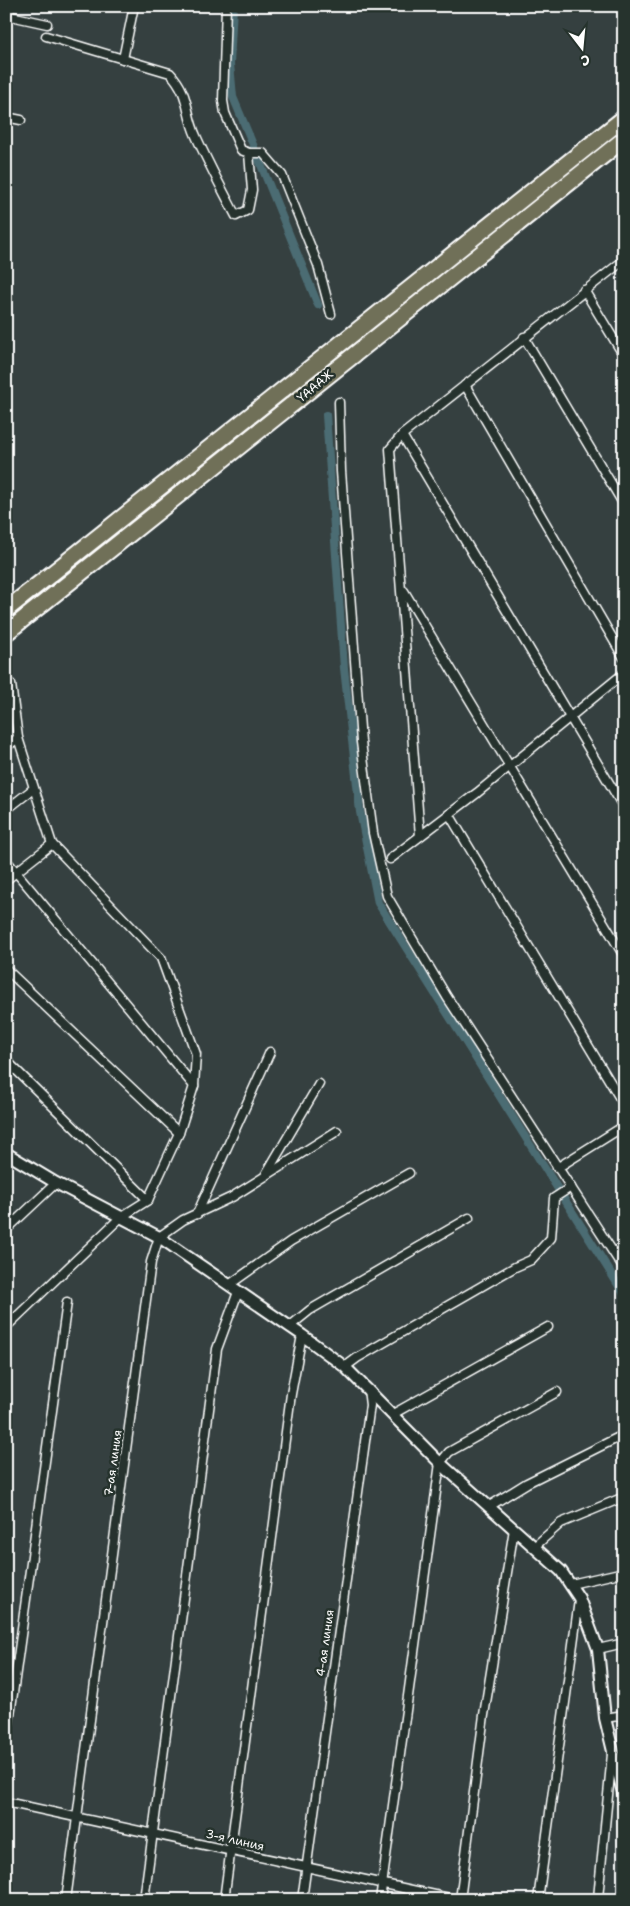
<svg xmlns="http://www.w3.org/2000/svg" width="630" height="1906" font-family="'Shantell Sans',sans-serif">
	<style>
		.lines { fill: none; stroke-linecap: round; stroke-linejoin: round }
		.canal { stroke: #4c6c73; stroke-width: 8 }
		.minor-casing { stroke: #fff; stroke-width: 11 }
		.tertiary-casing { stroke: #fff; stroke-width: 14 }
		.motorway-casing { stroke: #fff; stroke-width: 19 }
		.minor { stroke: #26332d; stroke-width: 8 }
		.tertiary { stroke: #26332d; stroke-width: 10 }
		.motorway { stroke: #706f59; stroke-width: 15 }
		.labels { text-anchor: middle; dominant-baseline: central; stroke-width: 5; stroke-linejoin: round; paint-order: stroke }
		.street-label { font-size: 12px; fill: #fff; stroke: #26332d }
	</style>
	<rect width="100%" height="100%" fill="#354040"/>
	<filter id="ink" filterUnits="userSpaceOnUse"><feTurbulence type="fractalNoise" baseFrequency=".02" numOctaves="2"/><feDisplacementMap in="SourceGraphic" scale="10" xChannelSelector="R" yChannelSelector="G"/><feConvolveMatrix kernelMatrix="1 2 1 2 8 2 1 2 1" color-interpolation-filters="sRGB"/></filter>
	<g filter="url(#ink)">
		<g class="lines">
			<!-- canal -->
			<g class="canal">
				<polyline points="233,6 230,64 233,97 254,147"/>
				<polyline points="259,160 318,305"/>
				<polyline points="326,415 344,668 360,812 378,903 624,1294"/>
			</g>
			<!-- minor casing -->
			<g class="minor-casing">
				<g id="minor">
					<polyline points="226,6 223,101 225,113 241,150 249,153 263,153 282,175 318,265 331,314"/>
					<polyline points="6,15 47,24"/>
					<path d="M46 36 170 73C190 94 185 112 196 136 208 163 222 189 236 216L248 210 252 190 249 153"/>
					<polyline points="123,59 134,6"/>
					<polyline points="6,117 21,120"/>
					<polyline points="584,290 624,356"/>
					<polyline points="524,337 624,505"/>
					<polyline points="465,385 624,658"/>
					<polyline points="339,402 341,471 361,742 373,833 387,896 447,997 624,1269"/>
					<polyline points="402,435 624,808"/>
					<polyline points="404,591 624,956"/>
					<polyline points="6,747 18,738"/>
					<polyline points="6,810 33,789"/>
					<polyline points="449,814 624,1105"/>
					<polyline points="420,836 390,449 402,435 624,260"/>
					<polyline points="390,859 477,793 624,673"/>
					<polyline points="6,860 194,1086"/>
					<polyline points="6,880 52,844"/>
					<polyline points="6,969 179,1133"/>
					<polyline points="6,1060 148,1200"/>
					<polyline points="557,1168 624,1126"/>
					<polyline points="266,1174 319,1084"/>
					<polyline points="197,1214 270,1052"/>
					<polyline points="6,1230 56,1183"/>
					<polyline points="229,1285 291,1241 409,1173"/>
					<polyline points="6,1327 121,1217 148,1200 179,1133 194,1086 196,1054 161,958 52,844 18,738 11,684"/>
					<polyline points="289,1327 310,1310 469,1218"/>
					<polyline points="345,1367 357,1358 515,1267 531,1260 551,1238 554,1198 571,1187"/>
					<polyline points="393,1414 548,1327"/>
					<polyline points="488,1507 527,1483 619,1437"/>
					<polyline points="534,1547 561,1523 624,1497"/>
					<polyline points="571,1584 624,1572"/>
					<polyline points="598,1649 624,1643"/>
					<polyline points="605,1718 624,1715"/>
					<polyline points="6,1744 67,1302"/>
					<polyline points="612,1754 598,1898 623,1900"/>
					<polyline points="6,1802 458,1900"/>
					<polyline points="66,1900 151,1262 159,1237 183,1220 232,1197 337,1131"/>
					<polyline points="144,1900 217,1349 238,1292"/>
					<polyline points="224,1900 291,1394 302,1335"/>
					<polyline points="302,1900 370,1405 368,1389"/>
					<polyline points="380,1900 440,1463 449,1452 557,1392"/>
					<polyline points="460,1900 484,1715 514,1529"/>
					<polyline points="538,1900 579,1600"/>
				</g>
			</g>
			<!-- tertiary casing -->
			<g class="tertiary-casing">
				<polyline id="tertiary" points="6,1153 56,1183 159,1237 302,1335 345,1367 440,1463 561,1571 579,1598 598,1649 605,1718 624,1797"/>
			</g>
			<!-- motorway casing -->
			<g class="motorway-casing">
				<g id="motorway">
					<polyline points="6,610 624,118"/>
					<polyline points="6,633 624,139"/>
				</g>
			</g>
			<!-- minor -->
			<use href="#minor" class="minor"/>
			<!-- tertiary -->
			<use href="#tertiary" class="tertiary"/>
			<!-- motorway -->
			<use href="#motorway" class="motorway"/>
		</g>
	</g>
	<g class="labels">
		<!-- street labels -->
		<g class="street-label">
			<text transform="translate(315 386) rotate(-40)">ҮАААЖ</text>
			<text transform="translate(113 1463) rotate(-82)">7-ая линия</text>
			<text transform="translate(325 1643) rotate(-82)">4-ая линия</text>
			<text transform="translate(235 1840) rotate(13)">3-я линия</text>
		</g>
	</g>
	<!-- margin -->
	<rect width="630" height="1906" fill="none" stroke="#26332d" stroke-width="25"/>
	<rect x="12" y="12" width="605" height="1881" fill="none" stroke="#fff" stroke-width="2" filter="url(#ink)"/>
	<!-- north arrow -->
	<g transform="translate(582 48) rotate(164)" stroke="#26332d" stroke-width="4" paint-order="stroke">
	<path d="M0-4L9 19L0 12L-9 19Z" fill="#ffffff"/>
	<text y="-8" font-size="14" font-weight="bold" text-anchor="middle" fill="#ffffff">С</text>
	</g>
</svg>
